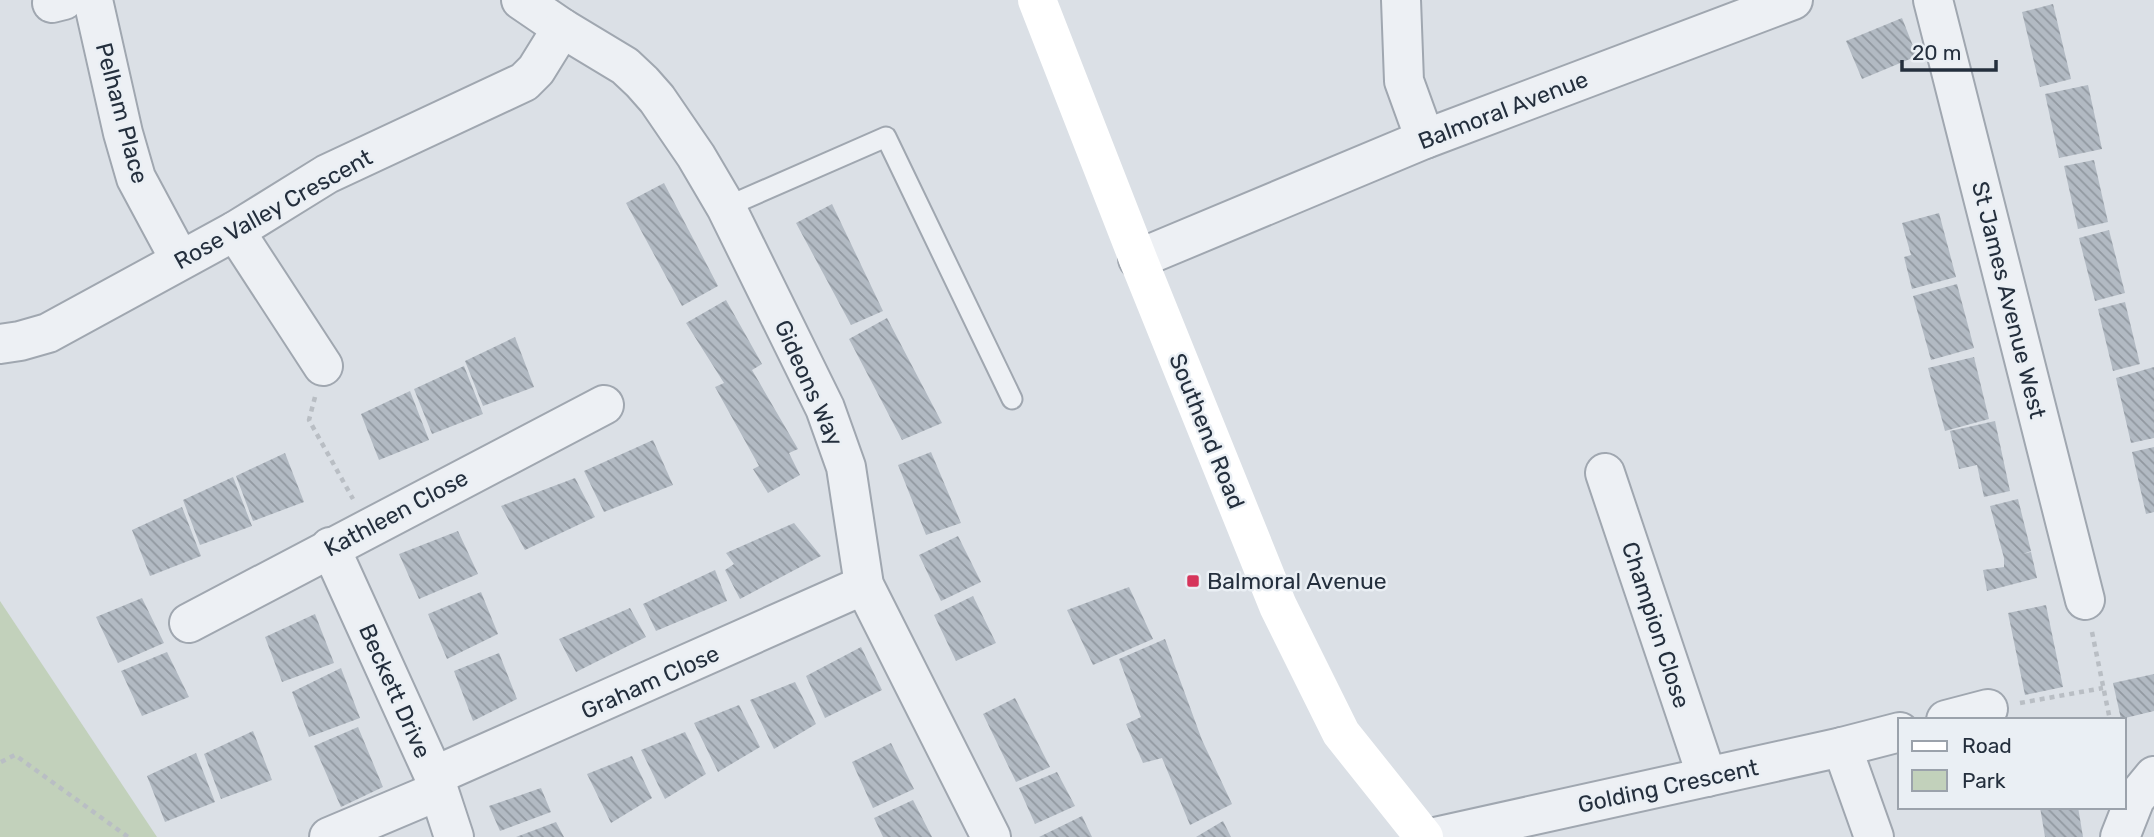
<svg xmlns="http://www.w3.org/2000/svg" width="2154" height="837" font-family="Rubik,sans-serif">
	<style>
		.green { fill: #c2d1bb }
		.building { fill: url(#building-back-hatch) }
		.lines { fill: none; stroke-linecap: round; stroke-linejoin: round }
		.lane-casing { stroke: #a0a7b0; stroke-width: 23 }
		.street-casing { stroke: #a0a7b0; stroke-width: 42 }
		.path { stroke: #b9bec4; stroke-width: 4.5; stroke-dasharray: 5 5; stroke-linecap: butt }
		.lane { stroke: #edf0f4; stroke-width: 19 }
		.street { stroke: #edf0f4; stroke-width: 38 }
		.secondary { stroke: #fff; stroke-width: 38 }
		.poi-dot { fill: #d6355b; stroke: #eaeff4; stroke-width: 2.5 }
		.labels { text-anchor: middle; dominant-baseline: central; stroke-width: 5; stroke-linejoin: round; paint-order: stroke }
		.street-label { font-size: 23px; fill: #242f3d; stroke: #eaeff4 }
		.poi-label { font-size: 23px; fill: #242f3d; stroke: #eaeff4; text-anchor: start }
	</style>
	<defs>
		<pattern id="building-back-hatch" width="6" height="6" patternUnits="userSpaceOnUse" patternTransform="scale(1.75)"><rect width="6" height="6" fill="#b2bac3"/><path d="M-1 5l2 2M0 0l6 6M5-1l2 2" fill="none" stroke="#9198a0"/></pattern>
	</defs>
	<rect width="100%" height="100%" fill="#dbe0e6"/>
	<!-- green -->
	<polygon class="green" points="0,601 157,837 0,837"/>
	<!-- building -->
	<g class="building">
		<polygon points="2053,4 2071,79 2040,87 2022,12"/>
		<polygon points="1902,18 1917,56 1862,79 1846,41"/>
		<polygon points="2088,85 2102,149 2059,158 2045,94"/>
		<polygon points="2094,160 2108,222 2078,229 2064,166"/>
		<polygon points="664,183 718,286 682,306 626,203"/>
		<polygon points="832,204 883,311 851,325 796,223"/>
		<polygon points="1939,213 1956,277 1912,289 1904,257 1911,255 1902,223"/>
		<polygon points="2109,230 2125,293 2095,301 2079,238"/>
		<polygon points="1957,284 1974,348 1931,360 1913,296"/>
		<polygon points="726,300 762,364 752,370 798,449 789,453 800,475 768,493 753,469 759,466 715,387 724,383 686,323"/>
		<polygon points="2125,302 2140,364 2113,371 2098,309"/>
		<polygon points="887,318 942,423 902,440 849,339"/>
		<polygon points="515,337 534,387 483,406 465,361"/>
		<polygon points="1974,357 1989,419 1945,431 1928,368"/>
		<polygon points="464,366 483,414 432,434 414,389"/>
		<polygon points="2154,367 2154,438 2131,443 2116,378"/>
		<polygon points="410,391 429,440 379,460 361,414"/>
		<polygon points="1995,421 2010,491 1984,497 1977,465 1959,469 1950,431"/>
		<polygon points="653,440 673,485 604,512 584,471"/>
		<polygon points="2154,447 2154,512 2146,514 2132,452"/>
		<polygon points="931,452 961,523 926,535 898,465"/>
		<polygon points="285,453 304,502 253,521 236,476"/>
		<polygon points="233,477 252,526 200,545 183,500"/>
		<polygon points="575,478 595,517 525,550 501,506"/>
		<polygon points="2018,499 2031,551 2023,554 2031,552 2037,578 1987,591 1983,570 2004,567 2004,558 1990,506"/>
		<polygon points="182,507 201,556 150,576 132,530"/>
		<polygon points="794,523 821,556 740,599 725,570 734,564 726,553"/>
		<polygon points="458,531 478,574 419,599 399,554"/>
		<polygon points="958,536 981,582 941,601 919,555"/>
		<polygon points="715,570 727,601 656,631 643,604"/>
		<polygon points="1129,587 1153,639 1093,665 1067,610"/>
		<polygon points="481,592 498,634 447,659 428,614"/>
		<polygon points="973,596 996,643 956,661 934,615"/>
		<polygon points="142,598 164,643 118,663 96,617"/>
		<polygon points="2046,605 2063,687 2025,695 2008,613"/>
		<polygon points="630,608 646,637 576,672 559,639"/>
		<polygon points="315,614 334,663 282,682 265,637"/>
		<polygon points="1165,639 1202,740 1232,804 1190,825 1162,758 1143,763 1126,724 1141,717 1119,659"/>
		<polygon points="861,647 882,690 825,718 806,676"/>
		<polygon points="167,652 189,697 142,716 121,671"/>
		<polygon points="499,653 517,699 473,721 454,671"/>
		<polygon points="341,668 360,718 309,737 292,692"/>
		<polygon points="2154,674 2154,711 2121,719 2113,683"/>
		<polygon points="795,682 816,724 774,749 750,700"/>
		<polygon points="1015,698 1050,767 1016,782 983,714"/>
		<polygon points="739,705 760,747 718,772 694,723"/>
		<polygon points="358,727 383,787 341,807 314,746"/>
		<polygon points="253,731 272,780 221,799 204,754"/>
		<polygon points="685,732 706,774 665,799 641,750"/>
		<polygon points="891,743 914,789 873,808 852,762"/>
		<polygon points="196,753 215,802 165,822 147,776"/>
		<polygon points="632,756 652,798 611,823 587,774"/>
		<polygon points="1057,772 1075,806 1035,824 1019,788"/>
		<polygon points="541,788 551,812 500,831 489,806"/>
		<polygon points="913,800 932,837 883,837 874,818"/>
		<polygon points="2040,807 2078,807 2083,837 2045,837"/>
		<polygon points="1082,816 1092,837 1039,837"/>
		<polygon points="1223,821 1231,837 1196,837"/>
		<polygon points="556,822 564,837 516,837"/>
	</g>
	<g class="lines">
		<!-- lane casing -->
		<g class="lane-casing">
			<polyline id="lane" points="726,207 886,137 1012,399"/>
		</g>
		<!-- street casing -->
		<g class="street-casing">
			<g id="street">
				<polyline points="93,0 123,133 136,178 180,260"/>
				<polyline points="521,0 562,28 625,66 642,82 657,99 696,156 726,207 825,408 846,467 864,585 991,837"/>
				<polyline points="1401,0 1404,81 1425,139"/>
				<polyline points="1933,0 2085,600"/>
				<polyline points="52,3 64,0"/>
				<polyline points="235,231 323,366"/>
				<polyline points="1138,259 1425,139 1793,0"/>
				<polyline points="0,344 20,341 48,333 235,231 327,174 524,82 536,70 562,28"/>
				<polyline points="1605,473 1707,777"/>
				<polyline points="330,547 434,776 454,837"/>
				<polyline points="189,623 604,405"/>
				<polyline points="1946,720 1988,709"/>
				<polyline points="1842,747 1874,837"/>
				<polyline points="434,776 864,585"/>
				<polyline points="329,837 438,791"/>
				<polyline points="1435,837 1842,747 1900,732"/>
				<polyline points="2120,837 2135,799 2154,776"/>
			</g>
		</g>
		<!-- path -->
		<g class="path">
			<polyline points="315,397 309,420 353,499"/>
			<polyline points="2092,632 2110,720"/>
			<polyline points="2020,703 2103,688"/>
			<polyline points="1,762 15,755 128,837"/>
		</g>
		<!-- lane -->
		<use href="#lane" class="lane"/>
		<!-- street -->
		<use href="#street" class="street"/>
		<!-- secondary -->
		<polyline class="secondary" points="1037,0 1138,259 1278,606 1341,733 1424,837"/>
	</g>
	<!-- markers -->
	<rect class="poi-dot" x="1186" y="574" width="14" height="14" rx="3.5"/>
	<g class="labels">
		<!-- street labels -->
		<g class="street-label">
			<text transform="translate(1503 110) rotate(-21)">Balmoral Avenue</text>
			<text transform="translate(122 113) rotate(75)">Pelham Place</text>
			<text transform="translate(273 209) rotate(-29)">Rose Valley Crescent</text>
			<text transform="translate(2009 300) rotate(76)">St James Avenue West</text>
			<text transform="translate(809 383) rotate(66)">Gideons Way</text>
			<text transform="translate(1207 431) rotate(68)">Southend Road</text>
			<text transform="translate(396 513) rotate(-28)">Kathleen Close</text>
			<text transform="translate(1656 625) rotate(72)">Champion Close</text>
			<text transform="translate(650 682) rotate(-24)">Graham Close</text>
			<text transform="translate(395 691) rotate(66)">Beckett Drive</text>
			<text transform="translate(1668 786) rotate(-12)">Golding Crescent</text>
		</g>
		<!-- poi labels -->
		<g class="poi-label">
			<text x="1207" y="581">Balmoral Avenue</text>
		</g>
	</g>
	<!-- legend -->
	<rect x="1898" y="718" width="228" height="91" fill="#eaeff4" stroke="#9ba2ab" stroke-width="2"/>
	<rect x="1912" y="741" width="35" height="10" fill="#ffffff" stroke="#9ba2ab" stroke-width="2"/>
	<text x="1962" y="753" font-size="21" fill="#242f3d">Road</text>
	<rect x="1912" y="770" width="35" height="21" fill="#c2d1bb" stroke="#9ba2ab" stroke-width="2"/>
	<text x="1962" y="788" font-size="21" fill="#242f3d">Park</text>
	<!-- scale -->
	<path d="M1902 60v10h94v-10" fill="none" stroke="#242f3d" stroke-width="3.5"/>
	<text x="1912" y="60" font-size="21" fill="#242f3d" stroke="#eaeff4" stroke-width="5" paint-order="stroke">20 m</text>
</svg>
